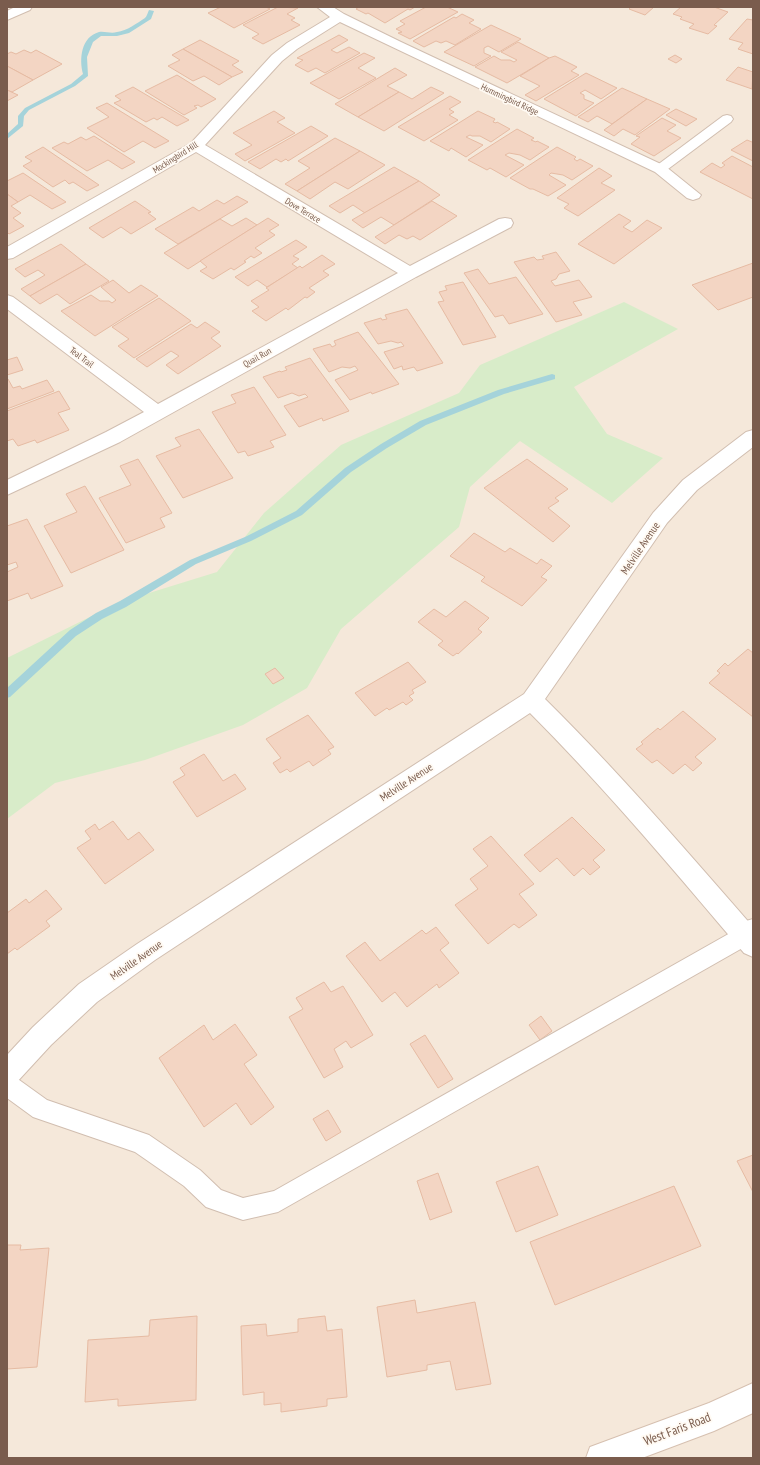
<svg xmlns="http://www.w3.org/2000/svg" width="760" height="1465" font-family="'PT Sans Narrow',sans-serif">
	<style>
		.residential { fill: #f5e8da }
		.green { fill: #d8ecc9 }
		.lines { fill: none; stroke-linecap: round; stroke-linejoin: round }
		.stream { fill: #a5d3da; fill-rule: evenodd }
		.building { fill: #f3d5c3; stroke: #e6bba3 }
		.lane-casing { stroke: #d1beb0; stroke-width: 2 }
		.street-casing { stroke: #d1beb0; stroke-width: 2 }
		.secondary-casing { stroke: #d6c0b0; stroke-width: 2 }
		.lane { fill: #fff; fill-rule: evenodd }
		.street { fill: #fff; fill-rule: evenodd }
		.secondary { fill: #fff; fill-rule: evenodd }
		.labels { text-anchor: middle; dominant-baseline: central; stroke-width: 3.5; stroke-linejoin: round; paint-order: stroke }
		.far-street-label { font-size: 9px; fill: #7a5c4d; stroke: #fffaf3 }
		.street-label { font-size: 11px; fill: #7a5c4d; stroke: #fffaf3 }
		.near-street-label { font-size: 13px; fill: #7a5c4d; stroke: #fffaf3 }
	</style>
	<rect width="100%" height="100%" fill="#fdf6ec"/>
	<!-- residential -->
	<rect class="residential" x="7" y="7" width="746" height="1451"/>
	<!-- green -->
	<polygon class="green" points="624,302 678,329 574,387 607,434 663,458 612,503 520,441 470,487 459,527 341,629 307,688 243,725 145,760 55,783 7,819 7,658 120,602 217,572 264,513 341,445 459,393 480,365"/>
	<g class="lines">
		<!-- stream -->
		<g class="stream">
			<path d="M149 10 154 11 151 19 129 33 117 36H101L93 42 87 57 88 76 75 86 29 110 24 116 23 126 7 139V134L18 124V116L25 108 71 84 83 74C79 59 81 37 99 32 105 31 111 34 117 32 127 31 137 23 145 18 147 16 148 12 149 10Z"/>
			<polygon points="552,374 555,375 555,379 504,394 426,425 387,448 351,472 302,515 251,541 196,564 126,607 102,619 76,636 10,697 7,698 7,688 70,630 96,613 120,601 190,560 245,537 296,511 345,468 381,444 420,421 498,390"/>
		</g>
	</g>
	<!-- building -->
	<g class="building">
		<polygon points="221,7 266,7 270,9 234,28 208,13"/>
		<polygon points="278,7 298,8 287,14 295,18 291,20 300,25 263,44 252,38 259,34 243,25"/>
		<polygon points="359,7 415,7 410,10 408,9 385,23 368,13 366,14 356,9"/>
		<polygon points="426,7 447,7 458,12 410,39 398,33 402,32 396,29 405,24 400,21"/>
		<polygon points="631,7 654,7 645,15 629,9"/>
		<polygon points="681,7 714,7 728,12 714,25 717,26 708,34 689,28 694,24 680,19 682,17 673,14"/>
		<polygon points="462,14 474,20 469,23 481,29 455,45 446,41 441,43 436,41 424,47 413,41 454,17 456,18"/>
		<polygon points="747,19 753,20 753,54 738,49 743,43 729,39"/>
		<polygon points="491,25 521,39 499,52 488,46 484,48 484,53 491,56 474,66 444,52"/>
		<polygon points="339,35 348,40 331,50 337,53 349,47 360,53 325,73 316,68 308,72 295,65 303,60 297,58"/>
		<polygon points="200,40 239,61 232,65 243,72 232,77 183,49"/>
		<polygon points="518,42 549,58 507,83 475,67 494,56 501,60 510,60 514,62 517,60 501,52"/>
		<polygon points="183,49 232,77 219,85 204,76 193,81 168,66 180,60 172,55"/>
		<polygon points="24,50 31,53 36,50 62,64 33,80 7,66 7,54 11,52 16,54"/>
		<polygon points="364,53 375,58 358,68 376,78 339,99 310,83"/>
		<polygon points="675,55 682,59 676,63 668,59"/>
		<polygon points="555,56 577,67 571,71 579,75 536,101 525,95 540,86 520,76 549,58"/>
		<polygon points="7,66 33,80 12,92 7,90"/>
		<polygon points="738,67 753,72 752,89 726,80"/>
		<polygon points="395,68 407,75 387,86 399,92 358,117 335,104"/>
		<polygon points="586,73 617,88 601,99 585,90 580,93 584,95 584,99 594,103 576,116 544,99"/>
		<polygon points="177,75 216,99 201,107 198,105 194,106 197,108 184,115 145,91"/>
		<polygon points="133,87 189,120 177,126 162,117 157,120 154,118 146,122 114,103 121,100 115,96"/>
		<polygon points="431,87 444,93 384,131 358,117 399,92 412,99"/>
		<polygon points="622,88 647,99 612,124 597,116 588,122 578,117"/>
		<polygon points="7,90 18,95 7,101"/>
		<polygon points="450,96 461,102 449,109 454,112 449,115 458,120 424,141 398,127"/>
		<polygon points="647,99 670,109 635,135 623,129 614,136 604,130"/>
		<polygon points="107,103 169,141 155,148 143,141 124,152 87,128 109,117 96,108"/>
		<polygon points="676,109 697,119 686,126 666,115"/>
		<polygon points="274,111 285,118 277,122 295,133 245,161 235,154 252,145 233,133"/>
		<polygon points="478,111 495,119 493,122 496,123 497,122 510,129 491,142 480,136 472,136 470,135 466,137 483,145 466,157 451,148 449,151 430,141"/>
		<polygon points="662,118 676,125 667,131 681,138 654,156 631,144 640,137 636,136"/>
		<polygon points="311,126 328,136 288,161 286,159 281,162 276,159 260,169 248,162"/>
		<polygon points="517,129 534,138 531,140 536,142 537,141 549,147 530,160 520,155 509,153 505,155 524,165 506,177 490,168 487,170 468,160"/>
		<polygon points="94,136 135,162 122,169 108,160 87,171 52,148 64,142 68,144 81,137 86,140"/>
		<polygon points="335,138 360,151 297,191 285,184 310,168 298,161"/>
		<polygon points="747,140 752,142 753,141 753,161 731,150"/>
		<polygon points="43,147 99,185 87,191 73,182 69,184 65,180 53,187 23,166 32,161 25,157"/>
		<polygon points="557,147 576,157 574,159 577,161 580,159 593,166 572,180 563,175 551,173 549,175 566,185 548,196 533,189 530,189 510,178"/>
		<polygon points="360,151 385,165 348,189 335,182 310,199 297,191"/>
		<polygon points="732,156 753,167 753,199 700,172 712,163 721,168 725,165 722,163"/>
		<polygon points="394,167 419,181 365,213 353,205 340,213 329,206"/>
		<polygon points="599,168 612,176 601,183 615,190 578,216 564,208 569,204 557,198"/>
		<polygon points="23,173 66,202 52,209 30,195 18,202 7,194 7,181"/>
		<polygon points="419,181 440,195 394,225 381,217 363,228 352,220"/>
		<polygon points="7,194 18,202 11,206 21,213 13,218 24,226 9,234 7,232"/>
		<polygon points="237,196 248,202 178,244 155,229 193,207 199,211 217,200 224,204"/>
		<polygon points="135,201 151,212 148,213 156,219 131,234 121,227 103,238 89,228"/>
		<polygon points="432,201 457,216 420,240 413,236 407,239 399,235 385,244 375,237"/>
		<polygon points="619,214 631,221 623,227 632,232 647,220 662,228 614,264 578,244"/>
		<polygon points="246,218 257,225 188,269 164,253 220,219 232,226"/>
		<polygon points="268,218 279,225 269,231 275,235 255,248 262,253 254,258 251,256 244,261 246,262 234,270 231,268 213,279 200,271 207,267 200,261"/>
		<polygon points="296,240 307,247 293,256 299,259 292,264 298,268 267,287 257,280 248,286 235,277"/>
		<polygon points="61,244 86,264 30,296 21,289 45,275 38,270 25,277 15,269"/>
		<polygon points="556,252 570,271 559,274 556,279 551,281 555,286 579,280 592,297 573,302 582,315 556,322 514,262 534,257 537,260 544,259 542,256"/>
		<polygon points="322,255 335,264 323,271 329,275 309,288 315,292 307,298 305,297 288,310 286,308 266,321 252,311 259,307 251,301 269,290 266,288 300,266 302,268"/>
		<polygon points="753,263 753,297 718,310 692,285"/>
		<polygon points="86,264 109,281 70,304 57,294 40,304 30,296"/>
		<polygon points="478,269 489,284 516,277 543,314 509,324 503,315 495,317 464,273"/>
		<polygon points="113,280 129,293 141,285 158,296 95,336 61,311 91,295 100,301 109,301 112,303 116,300 101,287"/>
		<polygon points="463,282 496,337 463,345 438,302 444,301 439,292 447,290 445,286"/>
		<polygon points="159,298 191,321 134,358 118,346 129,339 112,327"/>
		<polygon points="407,309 443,363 417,371 414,367 403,370 402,366 394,369 384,352 404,346 401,342 398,343 391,341 378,344 364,323 381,318 382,320 387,319 385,315"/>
		<polygon points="205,322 220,332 211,338 221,346 178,374 166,365 179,356 171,351 147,367 136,359 191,324 197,328"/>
		<polygon points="358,332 399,384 372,394 371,392 350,400 335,380 358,370 355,366 350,368 342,367 329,372 313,349 330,344 332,347 336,345 334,341"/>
		<polygon points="17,357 23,370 7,375 7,360"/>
		<polygon points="310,358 349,411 323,421 322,418 299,427 284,406 308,397 305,394 299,396 292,393 278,398 263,377 280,371 281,372 287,370 285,367"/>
		<polygon points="8,379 13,388 20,386 22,389 47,380 54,391 7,409 7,380"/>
		<polygon points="254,387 286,435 270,441 274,447 248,456 245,451 238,453 212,412 236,403 231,395"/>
		<polygon points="59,391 70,409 58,413 69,430 37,443 35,440 18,446 13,439 7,441 7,411"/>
		<polygon points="199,429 233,478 183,498 156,456 181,446 175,438"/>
		<polygon points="138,459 172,513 160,518 165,527 126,543 99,498 131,485 120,466"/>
		<polygon points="527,459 568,489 555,498 559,501 548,508 570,526 553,542 484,488"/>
		<polygon points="85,486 124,550 71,573 44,526 77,512 66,494"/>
		<polygon points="27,519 63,586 31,599 28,593 7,601 7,572 18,567 16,562 7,565 7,526"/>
		<polygon points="474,533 505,552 510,548 537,564 541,559 552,566 541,577 547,580 522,606 481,581 485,577 450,556"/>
		<polygon points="465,601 489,618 478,629 482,632 458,654 457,653 453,656 438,645 443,641 418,622 434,609 446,617"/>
		<polygon points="748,649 753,653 753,717 709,683 720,673 717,671 725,663 728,666"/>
		<polygon points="408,662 426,682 412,690 414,693 409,696 413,700 406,705 403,702 389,710 387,708 375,716 355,693"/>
		<polygon points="275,668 284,678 273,684 265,674"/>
		<polygon points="683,711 716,739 695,757 702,763 693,771 685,764 673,774 657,760 652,763 636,749 643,744 641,742 658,728 660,730"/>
		<polygon points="308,715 334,747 328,750 331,754 313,766 309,761 290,772 287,769 280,773 273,763 281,758 266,739"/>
		<polygon points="204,754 223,781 235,774 246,789 197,817 173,782 185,775 180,768"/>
		<polygon points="572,817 605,850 593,860 600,867 590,875 583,868 574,876 557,858 540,872 524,855"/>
		<polygon points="113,821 128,840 139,832 154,850 105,884 77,848 91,839 85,831 95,824 99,830"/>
		<polygon points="491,836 534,884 519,894 537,915 519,928 514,924 488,944 455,905 478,889 470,879 488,866 473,849"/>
		<polygon points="46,890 62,909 46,921 50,926 17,950 15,948 7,954 7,913 26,899 29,903"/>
		<polygon points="436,927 449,943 440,950 459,973 439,988 437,984 407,1007 395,992 382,1002 346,956 365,942 380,961 422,930 426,934"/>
		<polygon points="324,982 331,992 343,986 373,1035 351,1048 346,1041 334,1049 343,1067 324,1078 289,1017 303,1009 296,998"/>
		<polygon points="541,1016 552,1031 540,1040 529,1025"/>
		<polygon points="235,1024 257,1055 244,1064 274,1107 251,1125 236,1103 204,1127 159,1058 204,1025 213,1040"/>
		<polygon points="425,1035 453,1079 438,1088 410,1044"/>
		<polygon points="328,1110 341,1132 326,1141 313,1119"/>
		<polygon points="753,1155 753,1192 737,1161"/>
		<polygon points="538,1166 558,1215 516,1232 496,1182"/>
		<polygon points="438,1173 452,1212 430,1220 417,1181"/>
		<polygon points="674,1186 701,1246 555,1305 530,1242"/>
		<polygon points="7,1245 21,1245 20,1250 49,1248 37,1367 7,1369"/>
		<polygon points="415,1300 417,1313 475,1302 491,1384 456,1390 450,1361 427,1365 427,1370 387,1377 377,1307"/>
		<polygon points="197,1316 196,1400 118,1406 118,1399 85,1402 88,1340 149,1336 150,1320"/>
		<polygon points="325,1316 327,1331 342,1329 347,1397 327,1399 327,1406 281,1412 281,1403 264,1405 264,1392 243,1395 241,1326 266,1324 267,1336 298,1332 298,1319"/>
	</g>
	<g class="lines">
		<!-- lane casing -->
		<g class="lane-casing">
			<g id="lane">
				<polygon points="727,115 731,116 733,119 731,122 664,172 656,172 654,169 656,166 723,116"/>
				<polygon points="753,919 753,942 278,1212 243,1220 206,1207 184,1186 135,1152 33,1117 7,1098 7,1074 15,1077 47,1100 149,1135 200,1170 221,1190 243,1198 274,1191 739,928 746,921"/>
			</g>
		</g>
		<!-- street casing -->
		<g class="street-casing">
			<g id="street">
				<polygon points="15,7 32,7 30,10 7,20 7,11"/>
				<polygon points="317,7 333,7 344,14 401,42 665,166 701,195 699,198 693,200 687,198 655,172 340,22 297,49 282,61 205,145 410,266 499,219 505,218 511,219 513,223 511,227 416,277 120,442 7,495 7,480 106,432 144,412 7,309 7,295 13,297 158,404 398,273 196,152 13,258 7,259 7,247 191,143 272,55 287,43 330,17"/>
				<path d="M753 430V447L697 490 667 523 545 699C618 771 685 849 753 927V957L744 953C675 872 606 789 530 713L155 960 97 1002 51 1045 16 1083 7 1087V1055L33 1027 79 984 137 944 524 694 653 513 683 480 746 432Z"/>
			</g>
		</g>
		<!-- secondary casing -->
		<g class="secondary-casing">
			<polygon id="secondary" points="753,1383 753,1413 714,1431 642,1458 586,1458 590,1447 709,1403"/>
		</g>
		<!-- lane -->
		<use href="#lane" class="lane"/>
		<!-- street -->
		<use href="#street" class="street"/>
		<!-- secondary -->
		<use href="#secondary" class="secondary"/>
	</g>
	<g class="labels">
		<!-- far-street labels -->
		<g class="far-street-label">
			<text transform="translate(510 99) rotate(25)">Hummingbird Ridge</text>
			<text transform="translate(175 157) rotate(-32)">Mockingbird Hill</text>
			<text transform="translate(303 210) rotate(31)">Dove Terrace</text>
			<text transform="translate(82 357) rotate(37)">Teal Trail</text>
			<text transform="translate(257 357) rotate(-29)">Quail Run</text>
		</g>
		<!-- street labels -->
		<g class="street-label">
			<text transform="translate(640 548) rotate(-56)">Melville Avenue</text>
			<text transform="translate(406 782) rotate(-33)">Melville Avenue</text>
			<text transform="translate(136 960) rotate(-35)">Melville Avenue</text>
		</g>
		<!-- near-street labels -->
		<g class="near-street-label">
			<text transform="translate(677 1429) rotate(-21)">West Faris Road</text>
		</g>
	</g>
	<!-- border -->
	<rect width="760" height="1465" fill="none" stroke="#7a5c4d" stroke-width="16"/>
</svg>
